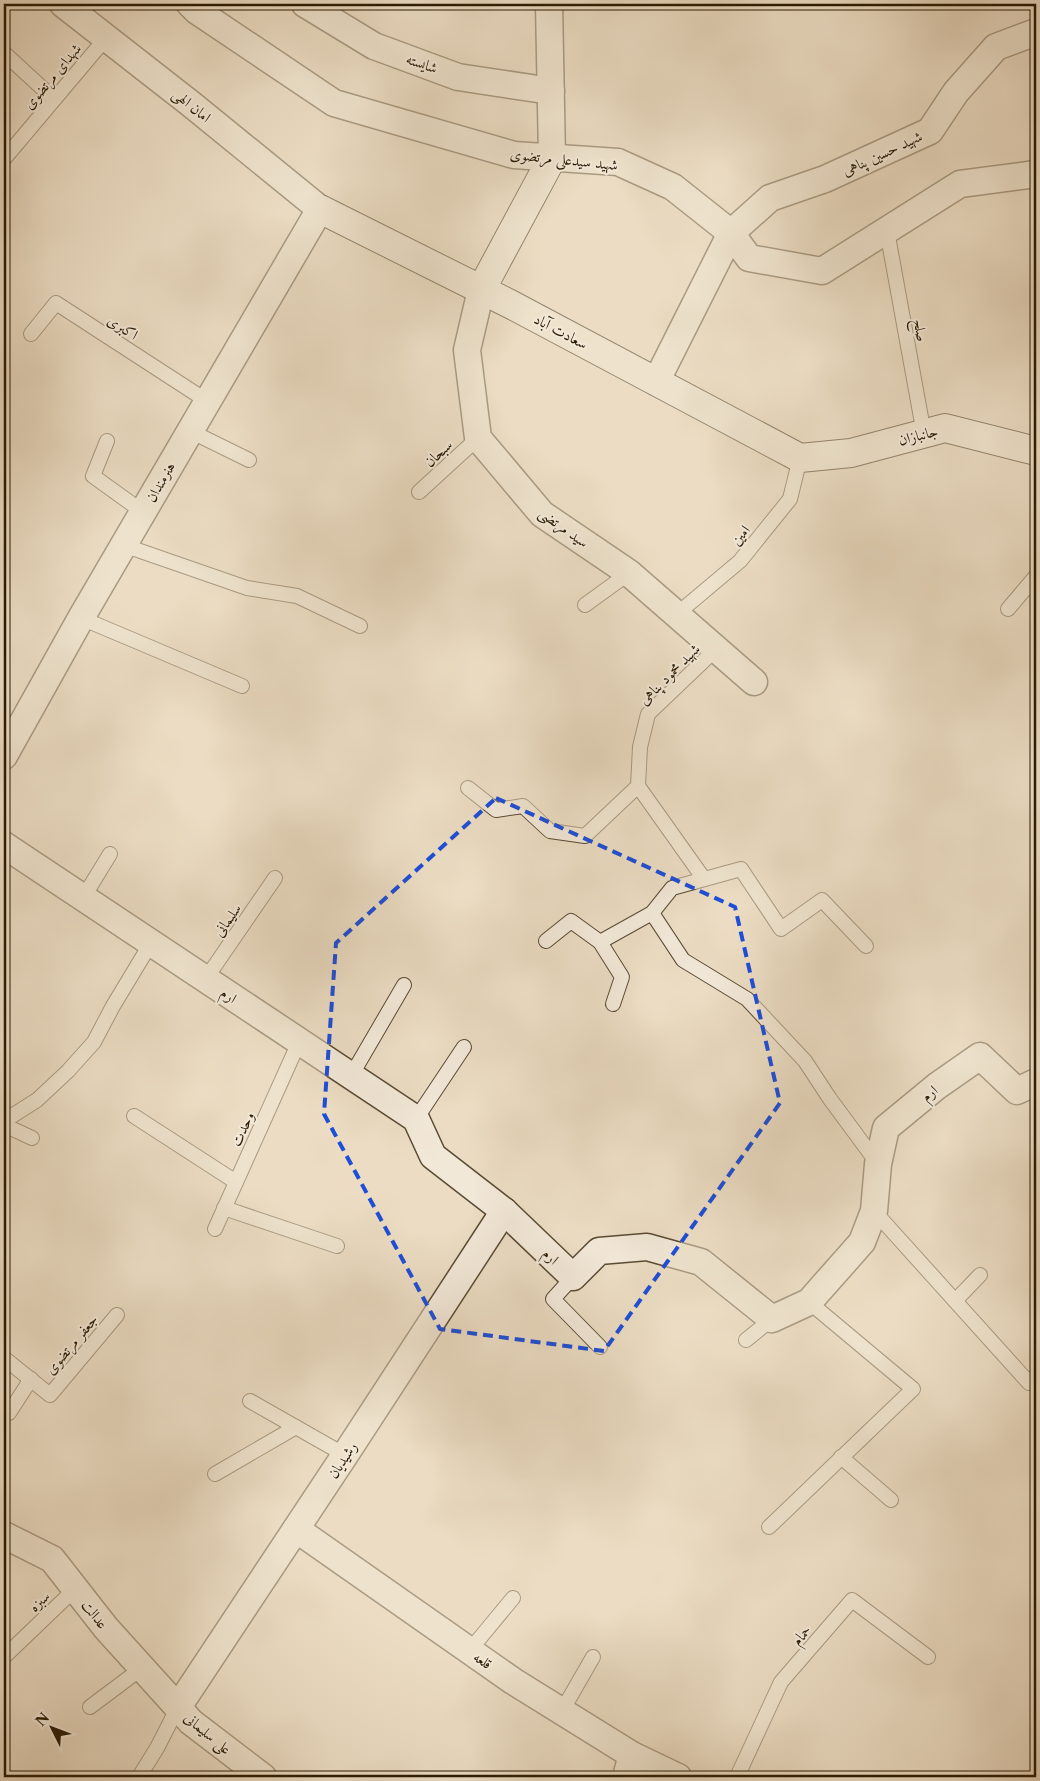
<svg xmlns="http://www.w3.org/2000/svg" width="1040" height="1781" font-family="'Libre Caslon Text',Amiri,serif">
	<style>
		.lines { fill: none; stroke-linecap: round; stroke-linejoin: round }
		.lane-casing { stroke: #5a4b33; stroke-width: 16 }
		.street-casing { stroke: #5a4b33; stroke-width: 29 }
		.secondary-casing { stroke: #2a1b03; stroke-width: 30 }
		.lane { stroke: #f2e8d8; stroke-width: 14 }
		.street { stroke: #f2e8d8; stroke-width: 26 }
		.secondary { stroke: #f2e8d8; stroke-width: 28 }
		.marked { fill: none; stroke: #1d4ed8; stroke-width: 4; stroke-dasharray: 10 6; stroke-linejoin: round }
		.labels { text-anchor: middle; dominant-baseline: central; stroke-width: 4; stroke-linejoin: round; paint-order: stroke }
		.street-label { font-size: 15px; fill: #2a1b03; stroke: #f2e8d8 }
	</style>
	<rect width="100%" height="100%" fill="#ebdcc3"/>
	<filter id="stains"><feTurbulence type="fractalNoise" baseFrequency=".004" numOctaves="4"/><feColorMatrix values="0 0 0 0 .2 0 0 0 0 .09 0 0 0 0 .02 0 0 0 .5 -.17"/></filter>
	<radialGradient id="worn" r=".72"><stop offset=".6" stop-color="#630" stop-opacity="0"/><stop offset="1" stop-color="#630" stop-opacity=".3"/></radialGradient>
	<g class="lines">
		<!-- lane casing -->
		<g class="lane-casing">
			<g id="lane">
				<polyline points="4,53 54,99"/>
				<polyline points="4,159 106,38"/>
				<polyline points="887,231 924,434"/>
				<polyline points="31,334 56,303 207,401"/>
				<polyline points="190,431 249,460"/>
				<polyline points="107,441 93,476 143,512"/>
				<polyline points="419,492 478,438"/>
				<polyline points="123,545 247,588 297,596 360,626"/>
				<polyline points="585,605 629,573"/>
				<polyline points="1008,609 1036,576"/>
				<polyline points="677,614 740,561 790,499 800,458"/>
				<polyline points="81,618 242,686"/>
				<polyline points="638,786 704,879"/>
				<polyline points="468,788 496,810 523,806 550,831 585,836 638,786 640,747 648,714 716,649"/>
				<polyline points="83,898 110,854"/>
				<polyline points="652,913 683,960 747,999 805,1061 830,1099 878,1164"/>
				<polyline points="546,941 571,921 600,942 622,977 613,1004"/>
				<polyline points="600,942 652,913 672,888 741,869 781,929 822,900 866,946"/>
				<polyline points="205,980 275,878"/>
				<polyline points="351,1076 404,985"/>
				<polyline points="134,1116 236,1182"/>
				<polyline points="416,1119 464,1047"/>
				<polyline points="4,1121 37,1100 68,1071 94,1042 113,1006 151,943"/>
				<polyline points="4,1125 32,1138"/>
				<polyline points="224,1208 337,1246"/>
				<polyline points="874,1211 1029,1383 1036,1376"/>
				<polyline points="215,1229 299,1042"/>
				<polyline points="573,1277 553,1299 600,1347"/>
				<polyline points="955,1301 980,1275"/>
				<polyline points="746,1340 772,1319"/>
				<polyline points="4,1358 50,1395 117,1315"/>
				<polyline points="250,1401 345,1455"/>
				<polyline points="9,1413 31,1379"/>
				<polyline points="841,1457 891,1500"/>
				<polyline points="215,1474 296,1427"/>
				<polyline points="769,1527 913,1389 809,1302"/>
				<polyline points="470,1650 513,1598"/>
				<polyline points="4,1657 75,1589"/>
				<polyline points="90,1707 142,1668"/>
				<polyline points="562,1711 593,1657"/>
				<polyline points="139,1777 157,1748 178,1707"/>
				<polyline points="737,1777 781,1682 852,1600 928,1657"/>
			</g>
		</g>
		<!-- street casing -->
		<g class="street-casing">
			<g id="street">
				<polyline points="190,4 197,11 334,103 514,155 618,162 673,187 731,233 749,258 822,271 960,184 1036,174"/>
				<polyline points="305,4 374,46 458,77 551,91"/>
				<polyline points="549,4 552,158"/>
				<polyline points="481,290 467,350 478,438 542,514 629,573 754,682"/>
				<polyline points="656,382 731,233 770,198 825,179 930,131 956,92 996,47 1036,32"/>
				<polyline points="4,756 81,618 320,209 191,104 63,4"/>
				<polyline points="4,845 416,1119 433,1156 504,1211 573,1277 599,1251 647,1247 701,1262 772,1319 809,1302 862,1242 874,1211 878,1164 886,1128 937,1086 980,1056 1017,1091 1036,1082"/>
				<polyline points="296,1529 513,1681 632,1755 678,1777"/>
				<polyline points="4,1535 52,1559 106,1628 191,1722 263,1777"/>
				<polyline points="178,1707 345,1455 504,1211"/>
				<polyline points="626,1777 632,1755"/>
			</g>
		</g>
		<!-- secondary casing -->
		<g class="secondary-casing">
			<g id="secondary">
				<polyline points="320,209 512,305 800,458 851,453 945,428 1036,451"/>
				<polyline points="481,290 552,158"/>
			</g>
		</g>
		<!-- lane -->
		<use href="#lane" class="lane"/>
		<!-- street -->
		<use href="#street" class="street"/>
		<!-- secondary -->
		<use href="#secondary" class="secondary"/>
	</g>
	<!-- marked area -->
	<path d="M0 0H1040V1781H0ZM496 798 735 907 780 1103 604 1351 440 1329 324 1114 336 943Z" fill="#ebdcc3" fill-opacity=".55" fill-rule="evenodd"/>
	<path class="marked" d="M496 798 735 907 780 1103 604 1351 440 1329 324 1114 336 943Z"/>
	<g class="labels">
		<!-- street labels -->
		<g class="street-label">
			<text transform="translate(422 63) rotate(20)">شایسته</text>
			<text transform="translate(52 76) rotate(-50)">شهدای مرتضوی</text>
			<text transform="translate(192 105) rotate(39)">امان الهی</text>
			<text transform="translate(882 153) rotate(-25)">شهید حسین پناهی</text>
			<text transform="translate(564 159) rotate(6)">شهید سیدعلی مرتضوی</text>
			<text transform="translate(123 327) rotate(33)">اکبری</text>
			<text transform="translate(921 330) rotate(80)">صلح</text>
			<text transform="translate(561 331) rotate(28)">سعادت آباد</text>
			<text transform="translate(918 435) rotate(-14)">جانبازان</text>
			<text transform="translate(438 453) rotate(-43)">سبحان</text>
			<text transform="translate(160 482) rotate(-60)">هنرمندان</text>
			<text transform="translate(564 527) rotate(36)">سید مرتضی</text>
			<text transform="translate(740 535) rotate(-51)">امین</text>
			<text transform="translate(669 674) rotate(-45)">شهید محمود پناهی</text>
			<text transform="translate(227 920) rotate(-55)">سلیمانی</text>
			<text transform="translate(229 995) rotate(34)">ارم</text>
			<text transform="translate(929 1093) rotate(-39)">ارم</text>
			<text transform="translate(242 1129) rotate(-66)">وحدت</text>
			<text transform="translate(551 1256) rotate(44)">ارم</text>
			<text transform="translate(71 1344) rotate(-50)">جعفر مرتضوی</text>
			<text transform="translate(342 1460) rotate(-57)">رشیدیان</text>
			<text transform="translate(39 1601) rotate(-44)">سبزه</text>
			<text transform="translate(95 1614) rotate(52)">عدالت</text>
			<text transform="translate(801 1635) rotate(-49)">حمام</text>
			<text transform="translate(483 1660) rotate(35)">قلعه</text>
			<text transform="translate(208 1733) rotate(40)">علی سلیمانی</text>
		</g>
	</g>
	<!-- margin -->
	<rect width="1040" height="1781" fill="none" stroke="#ebdcc3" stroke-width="20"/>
	<rect x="5" y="5" width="1030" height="1771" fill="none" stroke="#2a1b03" stroke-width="2.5"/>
	<rect x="10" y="10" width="1020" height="1761" fill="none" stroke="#2a1b03"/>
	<!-- north arrow -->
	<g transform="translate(52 1728) rotate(312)" stroke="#f2e8d8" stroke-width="4" paint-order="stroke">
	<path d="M0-4L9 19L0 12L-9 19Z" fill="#2a1b03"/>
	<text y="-8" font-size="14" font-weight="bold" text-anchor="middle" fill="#2a1b03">N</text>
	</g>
	<rect width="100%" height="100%" filter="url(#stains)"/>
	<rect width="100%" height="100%" fill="url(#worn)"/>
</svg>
